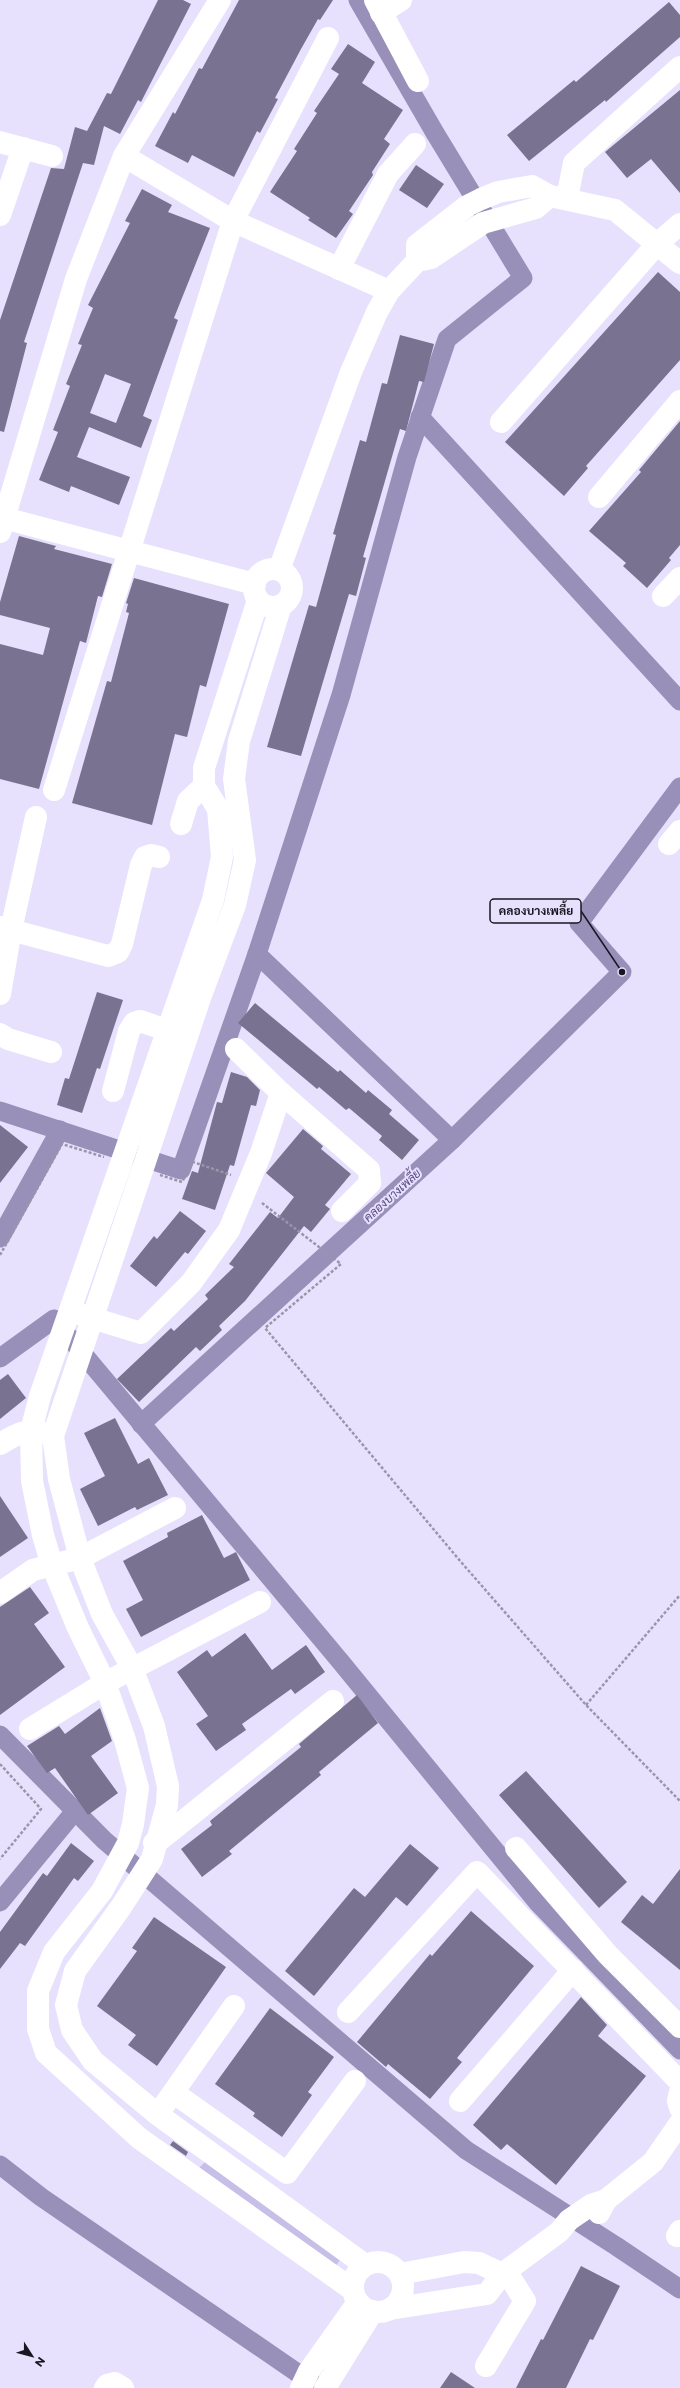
<svg xmlns="http://www.w3.org/2000/svg" width="680" height="2388" font-family="Montserrat,Sarabun,sans-serif">
	<style>
		.green { fill: #c8bfe8 }
		.lines { fill: none; stroke-linecap: round; stroke-linejoin: round }
		.canal { stroke: #9990ba; stroke-width: 19 }
		.building { fill: #797290; fill-rule: evenodd }
		.path { stroke: #9a95ab; stroke-width: 2.5; stroke-dasharray: 3 2; stroke-linecap: butt }
		.minor { stroke: #fff; stroke-width: 22 }
		.labels { text-anchor: middle; dominant-baseline: central; stroke-width: 4; stroke-linejoin: round; paint-order: stroke }
		.water-label { font-size: 12px; font-style: italic; fill: #5a4b84; stroke: #e7e1fd }
		.leader { fill: none; stroke: #191622; stroke-width: 1.5 }
		.callout-dot { fill: #191622; stroke: #e7e1fd; stroke-width: 1.5 }
		.callout { fill: #e7e1fd; stroke: #191622; stroke-width: 1.5 }
		.callout-label { font-size: 12px; text-anchor: middle; font-weight: bold; fill: #191622 }
	</style>
	<rect width="100%" height="100%" fill="#e7e1fd"/>
	<!-- green -->
	<polygon class="green" points="205,2162 340,2260 335,2267 198,2169"/>
	<g class="lines">
		<!-- canal -->
		<g class="canal">
			<polyline points="420,417 680,701"/>
			<polyline points="257,954 452,1140"/>
			<polyline points="0,1111 181,1170 257,954 341,695 407,457 447,339 523,278 435,133 358,0"/>
			<polyline points="0,1238 60,1130"/>
			<polyline points="0,1358 54,1319 340,1661 538,1903 680,2050"/>
			<polyline points="141,1424 452,1140 622,972 579,923 680,787"/>
			<polyline points="0,1735 104,1840 466,2150 616,2246 680,2289"/>
			<polyline points="0,1902 75,1811"/>
			<polyline points="0,2165 41,2197 318,2387"/>
		</g>
	</g>
	<!-- building -->
	<g class="building">
		<polygon points="158,0 183,0 191,4 141,102 138,100 120,134 104,126 94,165 83,163 24,342 27,343 4,432 0,431 0,320 51,168 64,169 75,127 87,131 107,93 111,94"/>
		<polygon points="239,0 333,0 320,20 318,19 301,49 275,98 278,99 260,133 257,131 234,177 192,155 188,163 155,146 173,112 175,114 199,68 202,69"/>
		<polygon points="669,2 680,15 680,37 606,102 605,100 529,161 507,135 574,80 576,82"/>
		<polygon points="348,44 375,62 362,83 403,110 384,139 390,144 372,172 373,175 349,211 353,214 336,238 308,220 310,218 270,192 297,151 294,149 317,113 314,111 339,74 331,69"/>
		<polygon points="680,90 680,193 651,159 627,178 605,152"/>
		<polygon points="416,165 444,184 427,208 399,190"/>
		<path d="M142 189 172 205 168 212 210 228 174 318 178 320 143 416 152 420 141 448 89 427 77 457 130 477 119 505 71 486 69 492 39 480 58 432 53 430 70 386 66 384 82 345 78 344 93 308 88 305 130 223 125 221ZM105 374 131 384 116 423 90 413Z"/>
		<polygon points="658,272 680,292 680,360 586,466 588,468 564,496 505,442"/>
		<polygon points="400,335 434,344 424,382 419,381 406,431 400,429 363,557 366,558 356,596 349,594 301,756 267,747 309,605 316,607 336,535 333,534 360,440 366,442 382,383 387,384"/>
		<polygon points="680,421 680,545 669,558 671,560 647,588 623,566 626,563 589,531 641,472 639,470"/>
		<polygon points="19,536 56,546 54,549 112,564 102,597 98,596 86,643 80,641 39,789 0,779 0,644 43,655 50,628 0,615 0,602"/>
		<polygon points="134,578 229,604 206,687 200,685 187,737 175,734 152,825 72,803 107,681 111,682 129,613 126,612 128,604 126,603"/>
		<polygon points="97,992 123,1000 100,1069 97,1068 82,1113 57,1105 65,1078 69,1079"/>
		<polygon points="255,1003 338,1072 340,1070 366,1093 368,1090 392,1110 389,1114 419,1140 402,1160 379,1140 382,1136 349,1108 346,1110 319,1087 317,1089 238,1023"/>
		<polygon points="231,1072 247,1077 260,1090 256,1106 251,1105 234,1166 230,1165 215,1210 182,1199 192,1171 198,1173 217,1102 222,1103"/>
		<polygon points="0,1125 28,1147 0,1183"/>
		<polygon points="303,1129 323,1146 321,1149 351,1174 325,1205 330,1209 311,1232 304,1226 245,1301 219,1326 222,1330 200,1351 196,1347 139,1402 117,1379 171,1328 174,1331 208,1299 205,1295 234,1267 229,1264 270,1212 278,1218 294,1197 266,1173"/>
		<polygon points="180,1211 206,1231 188,1254 185,1252 156,1287 130,1266 154,1236 157,1239"/>
		<polygon points="8,1374 26,1398 0,1419 0,1380"/>
		<polygon points="115,1418 138,1464 149,1458 168,1495 137,1510 135,1507 98,1526 80,1489 105,1476 84,1433"/>
		<polygon points="0,1496 28,1538 0,1557"/>
		<polygon points="202,1515 224,1558 236,1552 250,1580 141,1637 126,1609 143,1600 123,1561 168,1537 167,1533"/>
		<polygon points="30,1587 49,1613 34,1624 65,1667 0,1715 0,1607"/>
		<polygon points="245,1633 272,1670 306,1645 325,1672 295,1694 291,1689 242,1724 246,1730 216,1751 196,1724 208,1716 177,1672 207,1650 212,1657"/>
		<polygon points="357,1695 378,1723 319,1772 321,1775 229,1851 232,1854 202,1877 181,1849 212,1825 210,1821 301,1747 299,1744"/>
		<polygon points="100,1708 112,1741 91,1756 118,1793 88,1815 55,1768 47,1773 27,1746 59,1726 65,1734"/>
		<polygon points="526,1771 627,1882 599,1908 499,1795"/>
		<polygon points="71,1843 94,1861 78,1881 74,1878 25,1946 20,1943 0,1969 0,1932 43,1873 47,1876"/>
		<polygon points="410,1844 439,1868 407,1906 396,1897 314,1996 285,1971 354,1888 365,1897"/>
		<polygon points="680,1869 680,1970 621,1922 642,1895 653,1904"/>
		<polygon points="471,1911 534,1966 457,2058 462,2062 430,2099 388,2064 386,2067 357,2042 430,1954 432,1956"/>
		<polygon points="154,1917 226,1967 157,2066 128,2045 136,2035 97,2006 137,1951 132,1948"/>
		<polygon points="581,1997 607,2025 598,2036 646,2076 556,2185 507,2144 501,2150 473,2125"/>
		<polygon points="270,2008 334,2057 308,2092 312,2095 282,2137 253,2116 255,2113 215,2084"/>
		<polygon points="173,2141 188,2152 186,2156 170,2145"/>
		<polygon points="581,2266 620,2286 593,2340 590,2339 566,2388 516,2388 541,2339 543,2340"/>
		<polygon points="451,2372 475,2388 440,2388"/>
	</g>
	<g class="lines">
		<!-- path -->
		<g class="path">
			<polyline points="160,1175 182,1182 193,1162 231,1175"/>
			<polyline points="262,1203 341,1264 265,1328 461,1562 586,1705 680,1801"/>
			<polyline points="0,1255 62,1144 104,1157"/>
			<polyline points="586,1705 680,1595"/>
			<polyline points="0,1764 41,1809 0,1859"/>
		</g>
		<!-- minor -->
		<g class="minor">
			<polyline points="375,0 418,81"/>
			<polyline points="381,13 401,0"/>
			<polyline points="0,142 52,156"/>
			<polyline points="124,156 233,221 389,291"/>
			<polyline points="567,198 574,163 680,67"/>
			<polyline points="0,215 23,148"/>
			<polyline points="417,261 417,245 467,206 481,199 498,192 532,186 550,196 615,210 680,263"/>
			<polyline points="339,269 388,174 415,144"/>
			<polyline points="501,422 658,243 680,224"/>
			<polyline points="599,497 680,401"/>
			<polyline points="4,518 255,584"/>
			<polyline points="0,532 76,279 124,156 220,0"/>
			<circle cx="273" cy="588" r="19"/>
			<polyline points="279,570 351,372 377,312 389,291 417,261 431,258 483,223 536,208 550,196"/>
			<polyline points="663,596 680,578"/>
			<polyline points="258,600 204,768 204,786 218,809 222,857 213,900 40,1396 31,1431 32,1481 43,1535 52,1565 78,1628 105,1683 125,1740 138,1788 133,1824 128,1843 102,1891 54,1952 38,1991 38,2029 46,2053 139,2138 353,2290"/>
			<polyline points="281,605 239,741 234,779 245,860 235,905 200,998 53,1436 59,1479 80,1558 102,1614 132,1668 154,1726 168,1786 167,1805 152,1859 121,1907 75,1971 66,2005 72,2030 93,2061 157,2114 365,2265"/>
			<polyline points="54,790 233,221 328,38"/>
			<polyline points="181,824 188,801 204,786"/>
			<polyline points="669,844 680,831"/>
			<polyline points="0,927 108,956 118,952 122,944 141,865 145,857 151,855 159,857"/>
			<polyline points="0,994 11,930 36,817"/>
			<polyline points="0,1034 8,1039 51,1052"/>
			<polyline points="236,1049 281,1093 369,1170 370,1183 342,1211"/>
			<polyline points="113,1091 129,1031 134,1023 140,1021 181,1035"/>
			<polyline points="79,1314 141,1333 191,1283 229,1230 261,1153 281,1093"/>
			<path d="M0 1444C17 1434 24 1429 43 1433"/>
			<polyline points="0,1593 33,1570 80,1558 175,1508"/>
			<polyline points="30,1729 105,1683 260,1602"/>
			<polyline points="154,1843 156,1843 333,1701"/>
			<polyline points="516,1848 608,1955 680,2027"/>
			<polyline points="348,2012 477,1872 680,2082"/>
			<polyline points="680,2092 678,2101 680,2108"/>
			<polyline points="174,2093 287,2173 355,2081"/>
			<polyline points="460,2101 573,1970"/>
			<polyline points="165,2104 234,2006"/>
			<polyline points="599,2213 606,2200 653,2162 680,2123"/>
			<polyline points="677,2236 680,2231"/>
			<circle cx="378" cy="2287" r="25"/>
			<polyline points="400,2274 464,2262 479,2263 502,2274"/>
			<polyline points="390,2309 487,2294 502,2274 559,2232 569,2220 591,2205 606,2200"/>
			<polyline points="486,2366 525,2301 506,2271"/>
			<polyline points="105,2388 107,2385 115,2383 123,2388"/>
			<polyline points="301,2388 309,2371 358,2302"/>
			<polyline points="325,2388 373,2311"/>
		</g>
	</g>
	<g class="labels">
		<!-- water labels -->
		<g class="water-label">
			<text transform="translate(392 1195) rotate(-42)">คลองบางเพลี้ย</text>
		</g>
	</g>
	<!-- callouts -->
	<path class="leader" d="M622 972L581 911"/>
	<circle class="callout-dot" cx="622" cy="972" r="4"/>
	<rect class="callout" x="490" y="899" width="91" height="24" rx="4"/>
	<g class="callout-label">
		<text x="536" y="915">คลองบางเพลี้ย</text>
	</g>
	<!-- north arrow -->
	<g transform="translate(32 2356) rotate(126)" stroke="#e7e1fd" stroke-width="3" paint-order="stroke">
	<path d="M0-3L7 15L0 10L-7 15Z" fill="#191622"/>
	<text y="-6" font-size="11" font-weight="bold" text-anchor="middle" fill="#191622">N</text>
	</g>
</svg>
